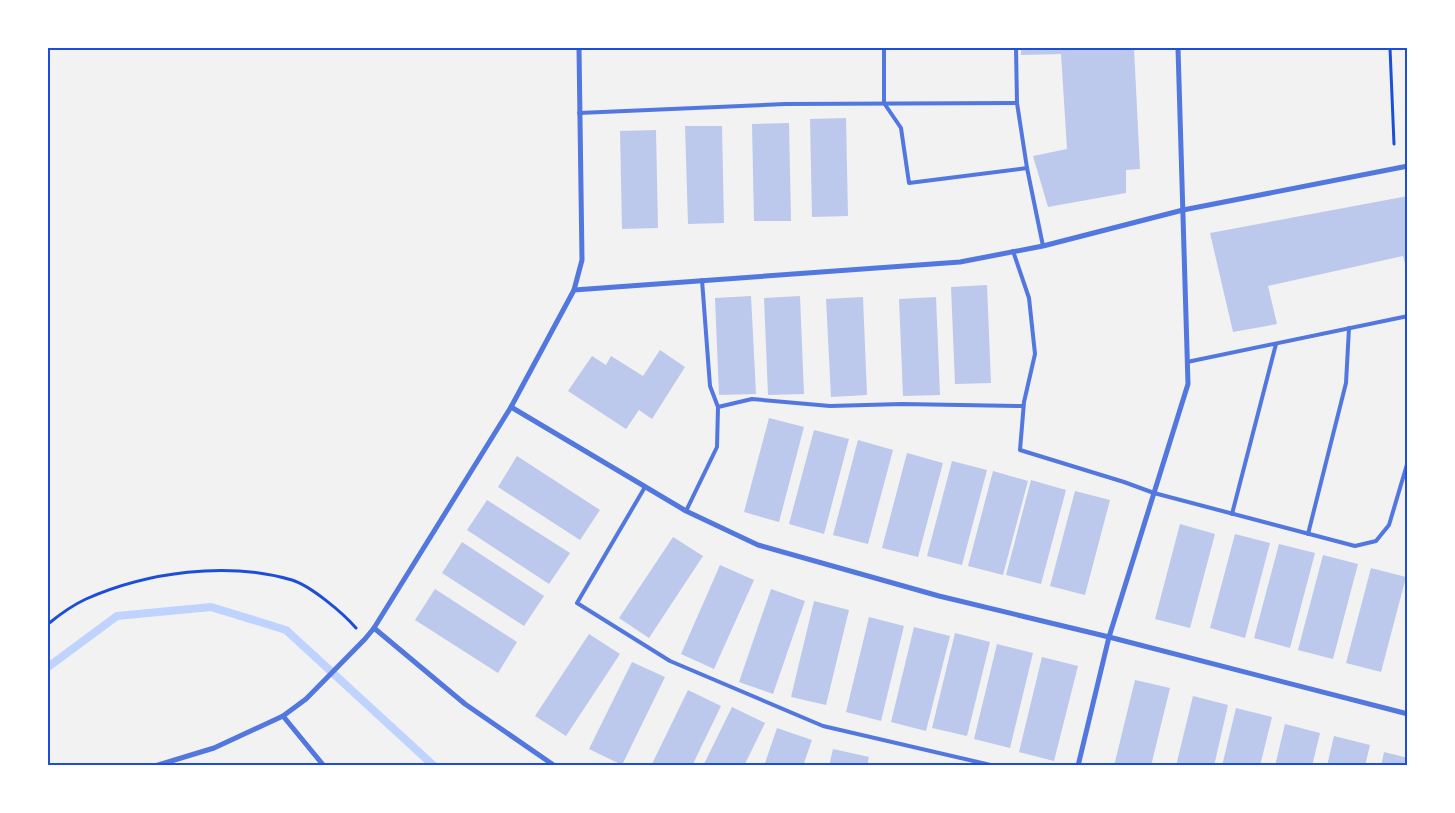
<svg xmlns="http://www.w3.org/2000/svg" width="1455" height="813" font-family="Karla,sans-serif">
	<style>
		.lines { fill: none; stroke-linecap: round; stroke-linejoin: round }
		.stream { stroke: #bfd3fe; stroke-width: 8 }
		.building { fill: #bdc9ec }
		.path { stroke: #1d4ed8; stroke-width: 3 }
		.service { stroke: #5277de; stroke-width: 4 }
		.minor { stroke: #5277de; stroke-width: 5 }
		.neatline { fill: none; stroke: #1d4ed8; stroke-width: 2 }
	</style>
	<rect width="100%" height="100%" fill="#f2f2f2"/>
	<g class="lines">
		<!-- stream -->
		<polyline class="stream" points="48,667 117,616 211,607 286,630 434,766"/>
	</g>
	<!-- building -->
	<g class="building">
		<polygon points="622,48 660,48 660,50 622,49"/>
		<polygon points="1021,48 1134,48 1140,169 1126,170 1126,193 1048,207 1033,156 1067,149 1061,54 1021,55"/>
		<polygon points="846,118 848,216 812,217 810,119"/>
		<polygon points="789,123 791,221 754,221 752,124"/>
		<polygon points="685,126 722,126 724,223 688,224"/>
		<polygon points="656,130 658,228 622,229 620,131"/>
		<polygon points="1408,196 1408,275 1403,256 1268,286 1277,324 1233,332 1210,233"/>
		<polygon points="987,285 991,383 955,384 951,287"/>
		<polygon points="751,296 756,394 719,395 715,298"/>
		<polygon points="800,296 804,394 768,395 764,298"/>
		<polygon points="863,297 867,395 831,397 826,299"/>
		<polygon points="936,297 940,395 903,396 899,299"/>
		<polygon points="660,350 685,367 652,419 639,410 626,429 568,391 592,356 606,365 611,356 643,376"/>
		<polygon points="769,418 804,427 779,522 744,512"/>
		<polygon points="814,430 849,439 824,534 789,524"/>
		<polygon points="858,440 893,450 868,544 833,535"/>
		<polygon points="907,453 943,463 918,557 882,548"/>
		<polygon points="517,456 600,510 580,540 498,487"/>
		<polygon points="952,461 987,470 962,565 927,556"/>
		<polygon points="993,471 1028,481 1003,575 968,566"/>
		<polygon points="1031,480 1066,490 1041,584 1006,575"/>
		<polygon points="1075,491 1110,500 1085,595 1050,586"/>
		<polygon points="487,500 570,553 549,584 467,530"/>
		<polygon points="1180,524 1215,534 1190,628 1155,619"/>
		<polygon points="1235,534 1270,543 1245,638 1210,628"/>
		<polygon points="673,537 703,556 649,638 619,618"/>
		<polygon points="462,542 544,596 524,626 442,573"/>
		<polygon points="1279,544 1315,553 1290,648 1254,638"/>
		<polygon points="1323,555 1358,564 1333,659 1298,650"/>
		<polygon points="720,565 754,580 714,669 681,654"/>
		<polygon points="1371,568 1406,577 1381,672 1346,663"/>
		<polygon points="435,589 517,642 498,673 415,620"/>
		<polygon points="771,589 805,601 773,694 739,682"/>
		<polygon points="814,601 849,610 826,705 791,697"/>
		<polygon points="869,617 904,626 881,721 846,712"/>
		<polygon points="914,627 950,636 926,731 891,722"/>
		<polygon points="955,633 990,642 967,736 932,728"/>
		<polygon points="589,634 620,654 566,736 535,716"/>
		<polygon points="997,644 1033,653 1010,748 974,739"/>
		<polygon points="1042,657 1078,666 1054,761 1019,752"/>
		<polygon points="632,662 665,677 622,765 589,749"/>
		<polygon points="1135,680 1170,688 1151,766 1114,766"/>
		<polygon points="688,690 721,706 692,766 651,766"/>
		<polygon points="1193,696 1228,705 1214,766 1176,766"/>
		<polygon points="732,707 765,723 744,766 703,766"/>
		<polygon points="1236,708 1272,717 1260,766 1222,766"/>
		<polygon points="1285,724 1320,733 1312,766 1275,766"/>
		<polygon points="777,728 812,740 803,766 764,766"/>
		<polygon points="1334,736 1370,745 1365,766 1327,766"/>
		<polygon points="833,749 869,757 867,766 829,766"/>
		<polygon points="1384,752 1408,758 1408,766 1381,766"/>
	</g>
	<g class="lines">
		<!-- path -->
		<g class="path">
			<polyline points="1390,48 1394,144"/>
			<path d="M48 624C59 615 73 605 86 599 147 572 227 561 292 580 311 586 343 613 356 628"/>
		</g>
		<!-- service -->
		<g class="service">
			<polyline points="884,48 884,103 901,128 909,183 1027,168"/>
			<polyline points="1016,48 1017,103 1027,168 1043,246"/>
			<polyline points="579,113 785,104 1017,103"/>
			<polyline points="1013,251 1029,298 1035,354 1024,402 1020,450 1124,482 1154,493 1355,546 1376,541 1389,525 1408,461"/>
			<polyline points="1187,362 1408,316"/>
			<polyline points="718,407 752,399 830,406 902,404 1023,406"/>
			<polyline points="645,487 577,603 670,661 823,726 995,766"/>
			<polyline points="686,511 717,447 718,407 710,386 702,280"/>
			<polyline points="1232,514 1276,344"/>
			<polyline points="1308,534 1346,383 1349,328"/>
		</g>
		<!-- minor -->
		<g class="minor">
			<polyline points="574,290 960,262 1043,246 1183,210 1408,166"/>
			<polyline points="511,407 686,511 758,545 939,596 1109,637 1408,714"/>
			<polyline points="374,628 465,704 555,766"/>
			<polyline points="283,716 324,766"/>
			<polyline points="155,766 214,748 283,716 306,699 365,639 374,628 511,407 574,290 582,260 579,48"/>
			<polyline points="1078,766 1109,637 1188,384 1178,48"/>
		</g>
	</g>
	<!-- border -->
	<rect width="1455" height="813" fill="none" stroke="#ffffff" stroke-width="98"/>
	<rect x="49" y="49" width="1357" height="715" class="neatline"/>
</svg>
